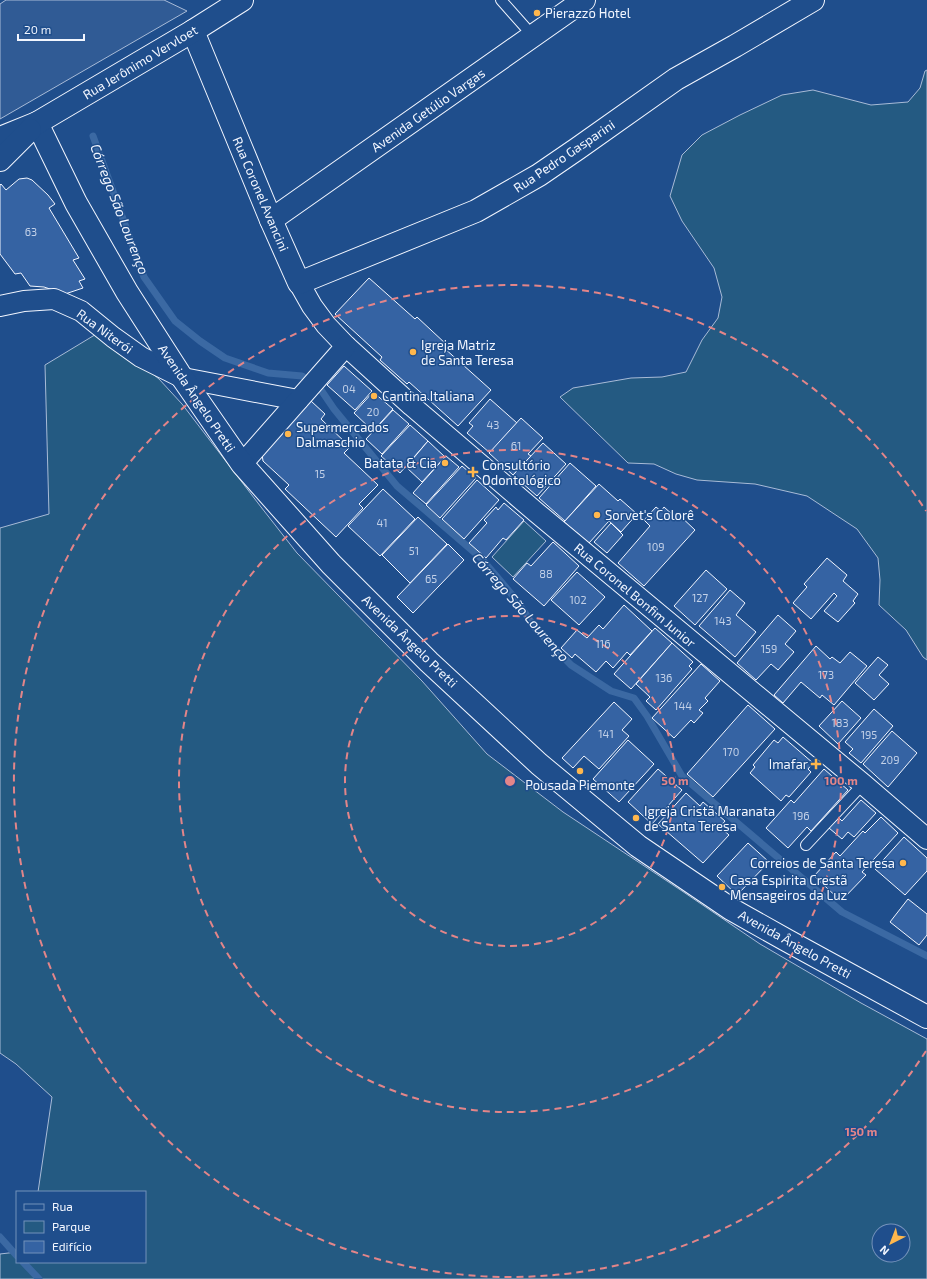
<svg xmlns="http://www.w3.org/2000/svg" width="927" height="1279" font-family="'Exo 2',sans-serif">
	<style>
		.green { fill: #245a82; stroke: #a8bbd7; fill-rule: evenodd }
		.parking { fill: #305b95; stroke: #a8bbd7 }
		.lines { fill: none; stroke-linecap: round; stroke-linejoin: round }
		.stream { stroke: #3b69a3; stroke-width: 7 }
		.building { fill: #3563a3; stroke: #f2f6ff }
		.service-casing { stroke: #f2f6ff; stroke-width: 12 }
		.minor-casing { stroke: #f2f6ff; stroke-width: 22 }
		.tertiary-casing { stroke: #f2f6ff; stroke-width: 24 }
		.primary-casing { stroke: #f2f6ff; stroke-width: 24 }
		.service { stroke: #1f4e8c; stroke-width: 10 }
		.minor { stroke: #1f4e8c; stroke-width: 20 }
		.tertiary { stroke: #1f4e8c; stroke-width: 22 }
		.primary { stroke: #1f4e8c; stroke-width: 22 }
		.ring { fill: none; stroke: #e38589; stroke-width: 2; stroke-dasharray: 7 5 }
		.poi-dot { fill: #ffb74d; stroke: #1f4e8c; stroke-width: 1.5 }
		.labels { text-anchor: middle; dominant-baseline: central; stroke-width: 3; stroke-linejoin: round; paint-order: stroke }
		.number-label { font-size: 11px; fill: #c3d1e8 }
		.poi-label { font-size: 13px; fill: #f2f6ff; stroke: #1f4e8c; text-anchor: start }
		.street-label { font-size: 13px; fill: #f2f6ff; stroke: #1f4e8c }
		.water-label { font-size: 14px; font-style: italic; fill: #f2f6ff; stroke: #1f4e8c }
		.centre { fill: #e38589; stroke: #1f4e8c; stroke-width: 2 }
		.ring-label { font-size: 12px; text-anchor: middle; font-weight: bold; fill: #e38589; stroke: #1f4e8c; stroke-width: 3; stroke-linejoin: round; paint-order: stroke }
	</style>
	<rect width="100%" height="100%" fill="#1f4e8c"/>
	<!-- green -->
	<g class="green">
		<polygon points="927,70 927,660 923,657 906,630 879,605 880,580 878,558 857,529 807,496 755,484 697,480 676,474 654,464 628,463 560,397 573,388 631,378 662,377 686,372 702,340 718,318 722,297 714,268 682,221 670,196 682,155 702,135 740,115 782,95 813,90 871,105 908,102 920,88 925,71"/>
		<path d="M98 333 129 355 159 379 182 404 261 507 297 553 422 681 487 754 563 812 682 891 760 944 861 1003 927 1039V1279H0V1254L17 1252V1262H145V1192H38L52 1097 16 1064 0 1053V528L49 514 45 365ZM879 1231H903V1255H879Z"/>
		<polygon points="524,521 546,541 513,577 492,557"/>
	</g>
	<!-- parking -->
	<polygon class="parking" points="6,0 164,0 187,11 0,119 0,4"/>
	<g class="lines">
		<!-- stream -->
		<g class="stream">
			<polyline points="93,136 144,277 175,321 200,341 225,358 268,373 302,376 319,387 334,409 397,486 481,558 514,597 536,629 571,665 611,691 634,698 647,716 682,776 842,912 927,956"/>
			<polyline points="0,1237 17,1256"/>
			<polyline points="23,1262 39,1279"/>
		</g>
	</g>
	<!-- building -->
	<g class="building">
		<polygon points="27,178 32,180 48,195 55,204 49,208 79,258 73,260 85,279 79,281 83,288 65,294 44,287 30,286 21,273 15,274 0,254 0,185 1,184 6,190 19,179"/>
		<polygon points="369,278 415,319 417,317 446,344 443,347 491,390 458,426 409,382 407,384 380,360 382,357 335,314"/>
		<polygon points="344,366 372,391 355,410 327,385"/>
		<polygon points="373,392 393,409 373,431 354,413"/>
		<polygon points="490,399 517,423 490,453 467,433 473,426 469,423"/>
		<polygon points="311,401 325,414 321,419 350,447 344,453 378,485 359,504 363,508 336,537 285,489 289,485 263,461 262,454"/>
		<polygon points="393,410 409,424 382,454 366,439"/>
		<polygon points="521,418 543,438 528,454 531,456 513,475 489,453"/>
		<polygon points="410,425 428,441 400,473 381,456"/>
		<polygon points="428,441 445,457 422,482 406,467"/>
		<polygon points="543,443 566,464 537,496 513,475"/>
		<polygon points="446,456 459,467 426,504 413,493"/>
		<polygon points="570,463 596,486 565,521 539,498"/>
		<polygon points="462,466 476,478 440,518 426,505"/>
		<polygon points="477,480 499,500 464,539 442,519"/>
		<polygon points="599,484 618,501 620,499 637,514 621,532 609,521 589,543 564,522"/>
		<polygon points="383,489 415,519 380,556 348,526"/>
		<polygon points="504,503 524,520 506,540 503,538 486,558 469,543 487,523 484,520 496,507 498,510"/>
		<polygon points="656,507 661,511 664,507 674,516 677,513 695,530 644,586 618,563 650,526 644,520"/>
		<polygon points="418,517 447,544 410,583 382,555"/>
		<polygon points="611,523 623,535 607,553 594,542"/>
		<polygon points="553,542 579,566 544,606 513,579 527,563 531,566"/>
		<polygon points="448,544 464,560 413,613 397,597"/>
		<polygon points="827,558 847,575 843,581 858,594 853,601 855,603 838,622 824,611 837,596 834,593 811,619 793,603 807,587 804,584"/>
		<polygon points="706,570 727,589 695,625 674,606"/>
		<polygon points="577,572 605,597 579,625 551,600"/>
		<polygon points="730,590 745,603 736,615 756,632 735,657 699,626"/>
		<polygon points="624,605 652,631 630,655 627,652 613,668 606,661 596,672 575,654 572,658 561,648 577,630 587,638 599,625 603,629"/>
		<polygon points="778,615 796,631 785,644 794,652 778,670 771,664 756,680 737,663"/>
		<polygon points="655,628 672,643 631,689 614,674"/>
		<polygon points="672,643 693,662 689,666 692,669 656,710 646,701 650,697 636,684"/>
		<polygon points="816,646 830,659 832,657 840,663 850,652 867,666 834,705 822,695 820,698 801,682 783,703 774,695"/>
		<polygon points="878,657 888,665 879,675 889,684 874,700 855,683"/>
		<polygon points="701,664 720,681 705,698 708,701 699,710 703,713 694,723 691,720 674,738 652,718"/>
		<polygon points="842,701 861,718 838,744 819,726"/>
		<polygon points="614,702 632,719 622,730 629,736 599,769 584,756 573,768 562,758"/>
		<polygon points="748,705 775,729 713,797 687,774"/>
		<polygon points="874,709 893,726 861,763 849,753 853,749 845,742"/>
		<polygon points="892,731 917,753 888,787 863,764"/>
		<polygon points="783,737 813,763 808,769 811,772 789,797 786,795 781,801 750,773 755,767 753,765 774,740 778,743"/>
		<polygon points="628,740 654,764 619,802 593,779"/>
		<polygon points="658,769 682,790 652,824 628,802"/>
		<polygon points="824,769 848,790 811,831 807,827 788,848 766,828 791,800 794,803"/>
		<polygon points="686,793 700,806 703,802 725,821 720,827 729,835 703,863 658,824"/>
		<polygon points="861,800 876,813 854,837 848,832 842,839 829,828 839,818 842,821"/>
		<polygon points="881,817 898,833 862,872 866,875 841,901 814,876 836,852 840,856 863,831 865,833"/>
		<polygon points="904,837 927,858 927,871 905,895 875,869"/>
		<polygon points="748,843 769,862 737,895 717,876"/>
		<polygon points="908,899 927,914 927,935 919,945 890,922"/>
	</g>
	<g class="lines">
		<!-- service casing -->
		<g class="service-casing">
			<g id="service">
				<polyline points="501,0 533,36"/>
				<polyline points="806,845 863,784"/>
			</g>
		</g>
		<!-- minor casing -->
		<g class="minor-casing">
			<g id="minor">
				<polyline points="299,283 312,306 326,325 346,346 412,406 537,513 863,784 927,839"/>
				<polyline points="0,306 24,301 54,299 81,311 113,337 141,357 183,378 298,400"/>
				<polyline points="242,464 346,346"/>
			</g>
		</g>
		<!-- tertiary casing -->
		<g class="tertiary-casing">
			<polyline id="tertiary" points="271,220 299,283 476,211 539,175 577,149 676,79 735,46 813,0"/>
		</g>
		<!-- primary casing -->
		<g class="primary-casing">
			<g id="primary">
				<polyline points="193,31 271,220 584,0"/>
				<polyline points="37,123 76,203 127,292 179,373 242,464 331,564 429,662 539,764 638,846 731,909 788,941 927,1017"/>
				<polyline points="0,138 37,123 193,31 242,0"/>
				<polyline points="0,160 30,130"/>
			</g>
		</g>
		<!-- service -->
		<use href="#service" class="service"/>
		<!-- minor -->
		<use href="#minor" class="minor"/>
		<!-- tertiary -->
		<use href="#tertiary" class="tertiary"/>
		<!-- primary -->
		<use href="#primary" class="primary"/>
	</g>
	<!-- distance rings -->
	<g class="ring">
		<circle cx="510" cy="781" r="165"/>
		<circle cx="510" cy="781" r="331"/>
		<path d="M926 1051A496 496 0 1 1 926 511"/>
	</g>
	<!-- markers -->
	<g class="poi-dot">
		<circle cx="537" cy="13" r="4"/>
		<circle cx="413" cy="352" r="4"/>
		<circle cx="374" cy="396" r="4"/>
		<circle cx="288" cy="434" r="4"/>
		<circle cx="445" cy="463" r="4"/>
		<path d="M471 466h4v4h4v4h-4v4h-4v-4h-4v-4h4z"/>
		<circle cx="597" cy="515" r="4"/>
		<path d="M814 758h4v4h4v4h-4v4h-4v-4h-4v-4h4z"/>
		<circle cx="580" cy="771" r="4"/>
		<circle cx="636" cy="818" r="4"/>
		<circle cx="903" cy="863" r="4"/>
		<circle cx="722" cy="887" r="4"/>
	</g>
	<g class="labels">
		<!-- number labels -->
		<g class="number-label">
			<text x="31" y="231">63</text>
			<text x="349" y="388">04</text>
			<text x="373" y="411">20</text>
			<text x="493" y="424">43</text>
			<text x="516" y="445">61</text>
			<text x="320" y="473">15</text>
			<text x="382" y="522">41</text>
			<text x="656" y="546">109</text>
			<text x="414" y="550">51</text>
			<text x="546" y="573">88</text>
			<text x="431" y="578">65</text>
			<text x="700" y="597">127</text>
			<text x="578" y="599">102</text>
			<text x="723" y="620">143</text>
			<text x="603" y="643">116</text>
			<text x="769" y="648">159</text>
			<text x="826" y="674">173</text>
			<text x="664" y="677">136</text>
			<text x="683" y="705">144</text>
			<text x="840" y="722">183</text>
			<text x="606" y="733">141</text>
			<text x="869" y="734">195</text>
			<text x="731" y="751">170</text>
			<text x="890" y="759">209</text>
			<text x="801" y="815">196</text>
		</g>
		<!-- poi labels -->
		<g class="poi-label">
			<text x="545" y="13">Pierazzo Hotel</text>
			<text x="421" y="345">Igreja Matriz<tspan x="421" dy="15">de Santa Teresa</tspan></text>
			<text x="382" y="396">Cantina Italiana</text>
			<text x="296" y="427">Supermercados<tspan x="296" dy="15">Dalmaschio</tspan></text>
			<text x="437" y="463" text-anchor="end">Batata &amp; Cia</text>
			<text x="482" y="465">Consultório<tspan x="482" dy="15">Odontológico</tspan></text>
			<text x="605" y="515">Sorvet's Colorê</text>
			<text x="808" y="764" text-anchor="end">Imafar</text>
			<text x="580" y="785" text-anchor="middle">Pousada Piemonte</text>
			<text x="644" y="811">Igreja Cristã Maranata<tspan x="644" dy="15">de Santa Teresa</tspan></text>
			<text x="895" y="863" text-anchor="end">Correios de Santa Teresa</text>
			<text x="730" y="880">Casa Espirita Crestã<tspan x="730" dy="15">Mensageiros da Luz</tspan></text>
		</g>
		<!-- street labels -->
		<g class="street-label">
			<text transform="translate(140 62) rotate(-31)">Rua Jerônimo Vervloet</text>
			<text transform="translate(428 110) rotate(-35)">Avenida Getúlio Vargas</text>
			<text transform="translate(564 156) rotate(-34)">Rua Pedro Gasparini</text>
			<text transform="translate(261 194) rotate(67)">Rua Coronel Avancini</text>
			<text transform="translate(105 331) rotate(36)">Rua Niterói</text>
			<text transform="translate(197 398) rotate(56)">Avenida Ângelo Pretti</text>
			<text transform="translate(635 595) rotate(40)">Rua Coronel Bonfim Junior</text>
			<text transform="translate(410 641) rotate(44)">Avenida Ângelo Pretti</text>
			<text transform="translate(795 944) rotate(29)">Avenida Ângelo Pretti</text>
		</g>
		<!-- water labels -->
		<g class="water-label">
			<text transform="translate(120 209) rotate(69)">Córrego São Lourenço</text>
			<text transform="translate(521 607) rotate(49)">Córrego São Lourenço</text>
		</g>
	</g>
	<circle cx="510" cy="781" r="6" class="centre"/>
	<g class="ring-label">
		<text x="675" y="785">50 m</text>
		<text x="841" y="785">100 m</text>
		<text x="861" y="1136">150 m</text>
	</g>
	<!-- legend -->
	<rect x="16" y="1191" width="130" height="72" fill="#1f4e8c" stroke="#7391ba"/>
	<rect x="24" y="1204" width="20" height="6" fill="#1f4e8c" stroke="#7391ba"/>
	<text x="52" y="1211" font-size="12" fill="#f2f6ff">Rua</text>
	<rect x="24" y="1221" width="20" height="12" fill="#245a82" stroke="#7391ba"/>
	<text x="52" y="1231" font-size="12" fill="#f2f6ff">Parque</text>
	<rect x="24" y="1241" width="20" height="12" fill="#3563a3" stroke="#7391ba"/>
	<text x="52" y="1251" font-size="12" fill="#f2f6ff">Edifício</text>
	<!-- north arrow -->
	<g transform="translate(891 1243) rotate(222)"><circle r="19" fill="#1f4e8c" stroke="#7391ba"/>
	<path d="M0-3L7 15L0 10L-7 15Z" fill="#ffb74d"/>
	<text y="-6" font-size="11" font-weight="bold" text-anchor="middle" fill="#f2f6ff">N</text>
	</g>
	<!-- scale -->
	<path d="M18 34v6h66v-6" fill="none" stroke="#f2f6ff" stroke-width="2"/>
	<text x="24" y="34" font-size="12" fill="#f2f6ff" stroke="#1f4e8c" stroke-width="3" paint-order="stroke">20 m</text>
</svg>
